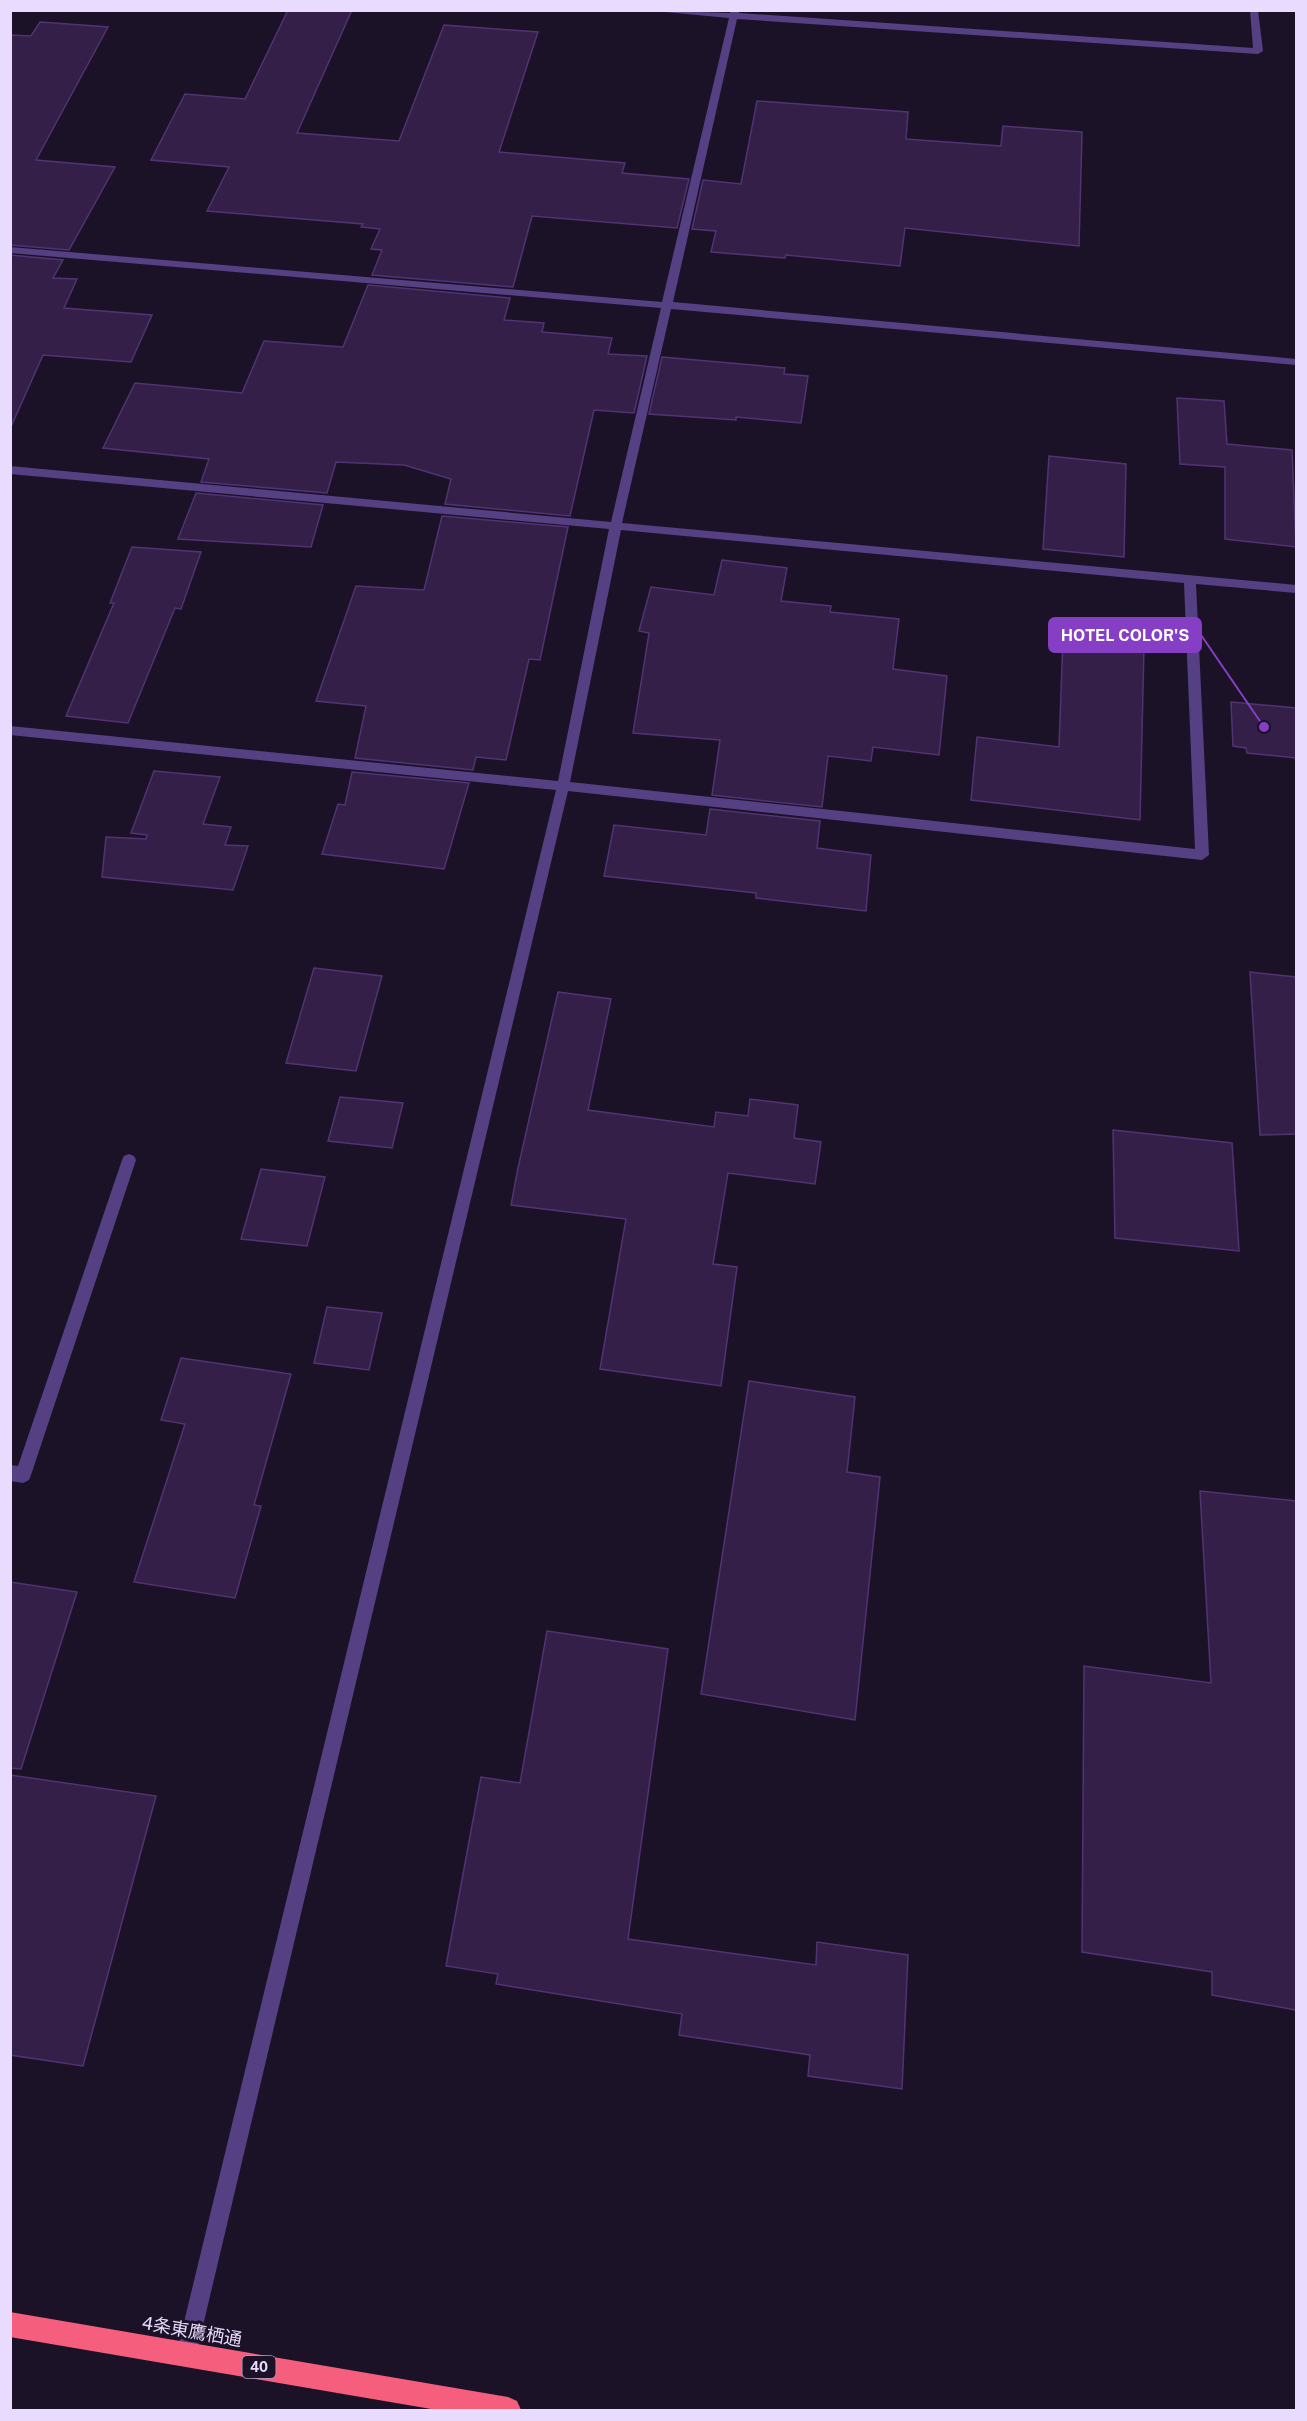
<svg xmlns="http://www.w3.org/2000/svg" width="1307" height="2421" font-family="'Public Sans','Noto Sans JP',sans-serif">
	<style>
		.building { fill: #331f48; stroke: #513373; stroke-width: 1.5 }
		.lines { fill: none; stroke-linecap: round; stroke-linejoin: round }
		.minor { fill: #554084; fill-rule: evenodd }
		.highway { fill: #f55e7d; fill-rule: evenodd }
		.labels { text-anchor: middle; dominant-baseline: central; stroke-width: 6; stroke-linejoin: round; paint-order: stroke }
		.shield { fill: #1c1228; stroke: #ab9fbd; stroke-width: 1.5 }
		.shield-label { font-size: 14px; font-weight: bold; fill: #e8dbfd }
		.near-street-label { font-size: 18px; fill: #e8dbfd; stroke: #1c1228 }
		.leader { fill: none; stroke: #863ec5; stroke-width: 2 }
		.callout-dot { fill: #863ec5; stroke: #1c1228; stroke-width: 2 }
		.callout { fill: #863ec5; stroke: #863ec5; stroke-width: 2 }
		.callout-label { font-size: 16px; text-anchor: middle; font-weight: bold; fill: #fff }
	</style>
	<rect width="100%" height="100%" fill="#1c1228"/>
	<!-- building -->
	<g class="building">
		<polygon points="288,10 352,10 297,133 399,141 444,25 538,32 499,152 625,163 622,173 689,179 677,228 532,216 513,287 372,275 382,250 371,249 380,229 361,227 363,224 207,211 229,167 151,160 185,94 245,99"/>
		<polygon points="40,22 108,27 36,160 115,167 69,250 10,245 10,35 31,36"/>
		<polygon points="757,101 908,112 906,139 1001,146 1003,126 1082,132 1079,246 905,228 900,266 786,255 785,258 711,252 716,231 692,229 703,180 741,184"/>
		<polygon points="10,255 63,260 53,278 77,279 64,308 152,315 131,362 43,355 10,429"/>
		<polygon points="368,285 510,298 504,320 544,323 542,332 612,338 608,354 647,356 634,413 594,410 570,516 445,504 451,479 404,465 336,462 327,493 201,482 209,459 103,448 135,383 242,393 264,341 343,347"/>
		<polygon points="662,357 785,368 784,374 808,376 801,423 736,417 736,420 649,414"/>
		<polygon points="1177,398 1224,401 1227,444 1292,450 1296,547 1225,539 1225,467 1180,464"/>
		<polygon points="1049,456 1126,464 1124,557 1043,549"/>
		<polygon points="196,493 323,505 311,547 178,539"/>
		<polygon points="442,516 568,527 540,660 529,659 506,760 476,757 473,770 355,758 366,706 316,701 356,586 424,590"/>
		<polygon points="132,547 201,552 181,609 175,608 128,723 66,716 114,603 110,603"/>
		<polygon points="722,560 787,568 781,601 831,606 830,612 899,619 893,669 947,676 939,755 873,747 871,761 828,756 822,807 712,795 720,740 633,733 649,633 639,631 651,587 714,595"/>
		<polygon points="1063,638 1144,646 1140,820 971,800 977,737 1059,747"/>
		<polygon points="1231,702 1296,708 1296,758 1247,753 1246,748 1233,746"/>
		<polygon points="154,771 220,777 203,824 231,827 225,845 248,846 233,890 102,877 106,837 146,839 147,835 131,833"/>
		<polygon points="352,772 469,783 444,869 322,854 338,804 345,805"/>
		<polygon points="710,809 820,821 817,848 871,855 866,911 756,898 756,893 604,876 614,825 706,835"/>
		<polygon points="314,968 382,976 356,1071 286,1063"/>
		<polygon points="1250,972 1296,977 1296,1134 1260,1135"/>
		<polygon points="558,992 611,999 588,1110 714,1127 716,1112 748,1116 750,1099 798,1105 794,1138 821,1142 815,1184 728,1173 713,1264 737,1267 721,1386 600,1369 626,1219 511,1205 518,1168"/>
		<polygon points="340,1097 403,1103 392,1148 328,1141"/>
		<polygon points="1113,1130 1232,1143 1239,1251 1115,1238"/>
		<polygon points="261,1169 325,1177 307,1246 241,1239"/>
		<polygon points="327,1307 382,1313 369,1370 314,1363"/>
		<polygon points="181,1358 291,1374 254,1505 261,1506 235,1598 134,1582 185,1424 161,1420"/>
		<polygon points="749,1381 855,1397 847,1472 880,1477 855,1720 701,1694"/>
		<polygon points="1200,1491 1296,1501 1296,2010 1212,1995 1212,1972 1082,1952 1084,1666 1211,1683"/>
		<polygon points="10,1582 77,1592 21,1769 10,1768"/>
		<polygon points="547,1631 668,1649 628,1939 816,1965 817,1942 908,1955 902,2089 808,2076 810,2055 679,2035 682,2014 496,1984 498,1974 446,1966 481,1777 520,1783"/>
		<polygon points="10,1775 156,1796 83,2066 10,2055"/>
	</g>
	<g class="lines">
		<!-- minor -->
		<g class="minor">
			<path d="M644 10 730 13V10H739V13L1253 48 1250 10H1258L1263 51 1258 54 737 19 673 302 1296 359V365L671 309 622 523 1296 585V593L1196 584 1209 855 1202 860 568 791 196 2355 193 2362 186 2365 179 2362 176 2355 556 790 10 735V726L558 781 609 529 10 474V466L611 522 661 308 10 253V247L662 302 729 18ZM621 530 1184 583 1195 849 570 782Z"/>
			<polygon points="129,1154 134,1156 136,1160 31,1475 29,1480 23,1483 10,1481 10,1465 18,1466 122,1160 124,1156"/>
		</g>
		<!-- highway -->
		<polygon class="highway" points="10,2312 508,2397 517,2401 521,2410 437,2410 10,2337"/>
	</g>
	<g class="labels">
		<!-- shield labels -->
		<rect class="shield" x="242.5" y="2356" width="33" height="22" rx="4.5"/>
		<g class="shield-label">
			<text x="259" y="2367">40</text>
		</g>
		<!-- near-street labels -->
		<g class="near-street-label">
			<text transform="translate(192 2331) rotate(10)">4条東鷹栖通</text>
		</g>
	</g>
	<!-- callouts -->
	<path class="leader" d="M1264 727L1201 635"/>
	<circle class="callout-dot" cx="1264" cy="727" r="6"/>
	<rect class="callout" x="1049" y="618" width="152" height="34" rx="6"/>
	<g class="callout-label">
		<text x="1125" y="641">HOTEL COLOR'S</text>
	</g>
	<!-- border -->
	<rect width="1307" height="2421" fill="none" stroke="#e8dbfd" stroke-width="24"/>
</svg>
